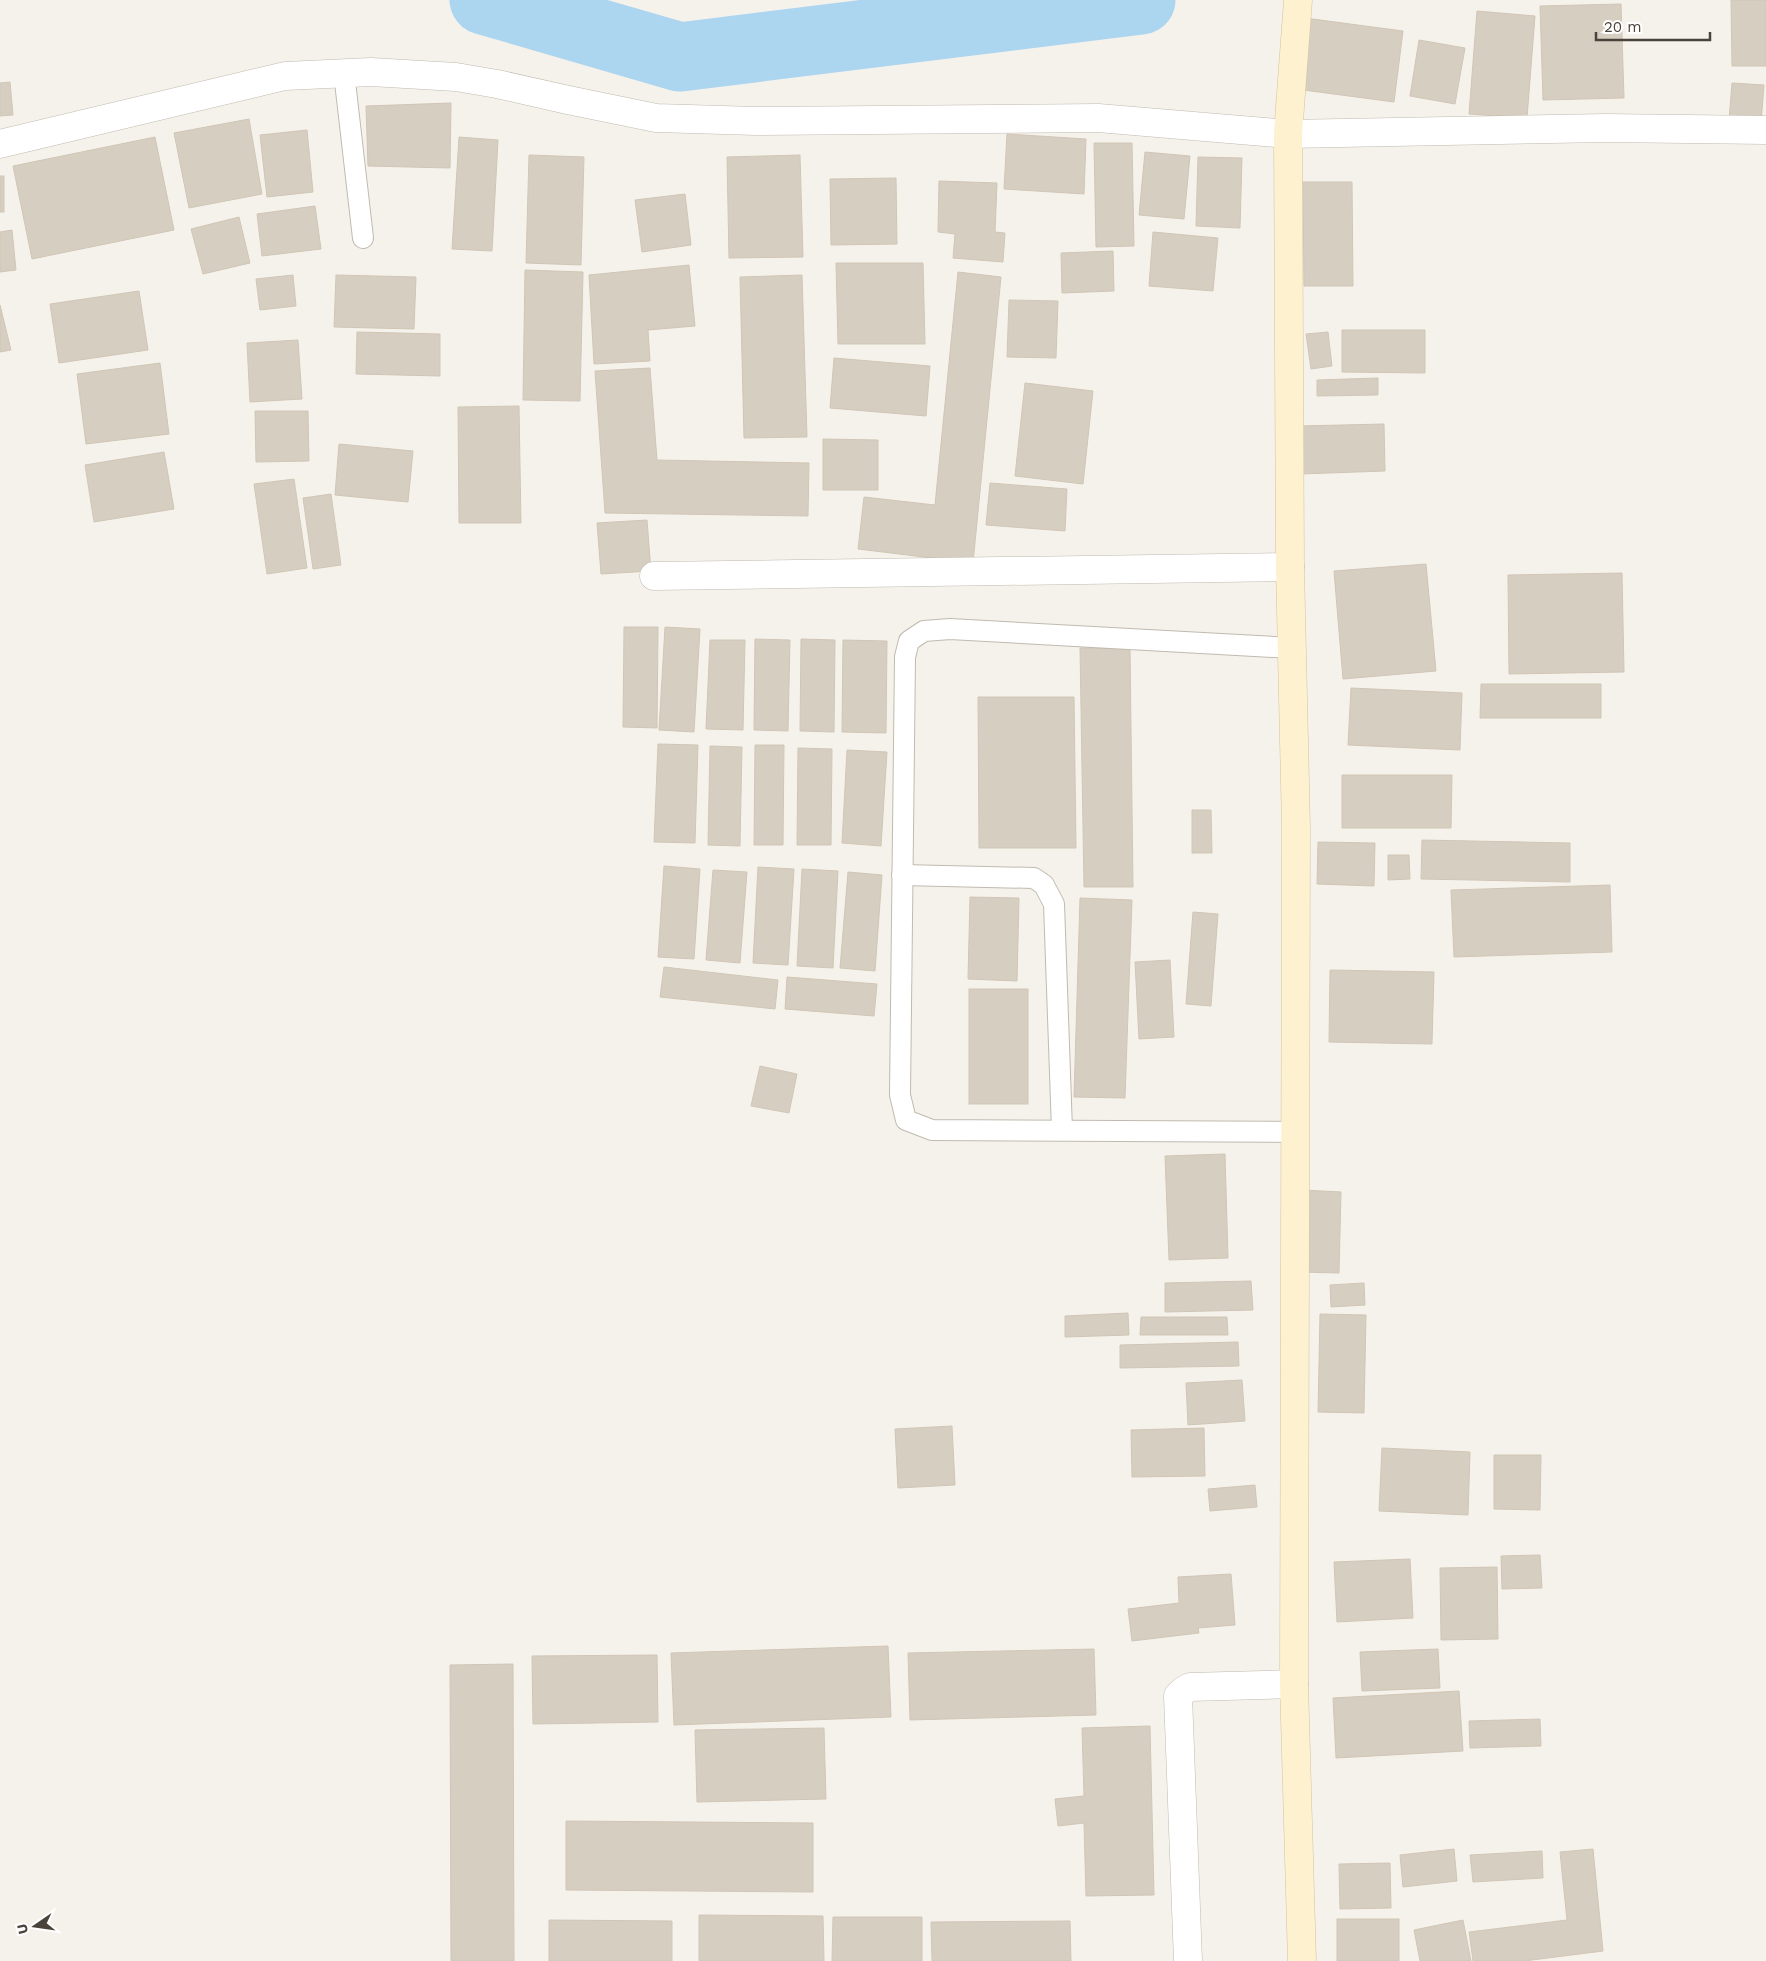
<svg xmlns="http://www.w3.org/2000/svg" width="1766" height="1961" font-family="'Work Sans',sans-serif">
	<style>
		.lines { fill: none; stroke-linecap: round; stroke-linejoin: round }
		.river { stroke: #acd5ef; stroke-width: 69 }
		.building { fill: #d7cec2; stroke: #d1c6b5 }
		.service-casing { stroke: #c1baae; stroke-width: 22 }
		.minor-casing { stroke: #c1baae; stroke-width: 29 }
		.secondary-casing { stroke: #d3c49d; stroke-width: 29 }
		.service { stroke: #fff; stroke-width: 20 }
		.minor { stroke: #fff; stroke-width: 28 }
		.secondary { stroke: #fdf1cf; stroke-width: 28 }
	</style>
	<rect width="100%" height="100%" fill="#f5f2ec"/>
	<g class="lines">
		<!-- river -->
		<polyline class="river" points="484,0 680,57 1141,0"/>
	</g>
	<!-- building -->
	<g class="building">
		<polygon points="1731,0 1766,0 1766,66 1732,66"/>
		<polygon points="1621,4 1624,98 1543,100 1540,6"/>
		<polygon points="1477,11 1535,16 1527,118 1469,114"/>
		<polygon points="1305,18 1403,31 1394,102 1296,89"/>
		<polygon points="1419,40 1465,48 1455,104 1410,96"/>
		<polygon points="10,82 13,115 0,116 0,83"/>
		<polygon points="1732,83 1764,85 1761,123 1729,120"/>
		<polygon points="451,103 450,168 368,166 366,106"/>
		<polygon points="249,119 262,194 189,208 174,133"/>
		<polygon points="307,130 313,192 267,197 260,135"/>
		<polygon points="1007,134 1086,139 1084,194 1004,189"/>
		<polygon points="155,137 174,230 32,259 13,166"/>
		<polygon points="459,137 498,140 492,251 452,249"/>
		<polygon points="1094,143 1132,143 1134,246 1096,247"/>
		<polygon points="1145,152 1190,156 1184,219 1139,215"/>
		<polygon points="529,155 584,157 581,265 526,263"/>
		<polygon points="800,155 803,257 729,258 727,157"/>
		<polygon points="1198,157 1242,158 1240,228 1196,226"/>
		<rect x="0" y="176" width="4" height="36"/>
		<polygon points="896,178 897,244 831,245 830,179"/>
		<polygon points="939,181 997,183 995,232 1005,233 1003,262 953,258 955,234 938,232"/>
		<polygon points="1303,182 1352,182 1353,286 1304,286"/>
		<polygon points="685,194 691,245 642,252 635,200"/>
		<polygon points="315,206 321,249 262,256 257,214"/>
		<polygon points="239,217 250,263 203,274 191,229"/>
		<polygon points="12,230 16,270 0,272 0,232"/>
		<polygon points="1153,232 1218,238 1213,291 1149,286"/>
		<polygon points="1113,251 1114,291 1062,293 1061,253"/>
		<polygon points="836,263 923,263 925,344 838,344"/>
		<polygon points="689,265 695,326 648,330 650,361 594,364 589,275"/>
		<polygon points="525,270 583,272 580,401 523,400"/>
		<polygon points="958,272 1001,277 973,563 858,549 864,497 935,505"/>
		<polygon points="293,275 296,306 260,310 256,279"/>
		<polygon points="336,275 416,277 414,329 334,327"/>
		<polygon points="802,275 807,437 744,438 740,277"/>
		<polygon points="139,291 148,350 59,363 50,304"/>
		<polygon points="1009,300 1058,301 1056,358 1007,357"/>
		<polygon points="0,305 11,350 0,352"/>
		<polygon points="1342,330 1425,330 1425,373 1342,372"/>
		<polygon points="357,332 440,334 440,376 356,374"/>
		<polygon points="1328,332 1332,366 1311,369 1306,334"/>
		<polygon points="298,340 302,399 250,402 247,343"/>
		<polygon points="834,358 930,366 926,416 830,408"/>
		<polygon points="160,363 169,434 86,444 77,374"/>
		<polygon points="650,368 657,460 809,463 808,516 605,513 595,371"/>
		<polygon points="1378,378 1378,395 1317,396 1317,380"/>
		<polygon points="1025,383 1093,391 1083,484 1015,476"/>
		<polygon points="519,406 521,523 459,523 458,407"/>
		<polygon points="255,411 308,411 309,461 256,462"/>
		<polygon points="1384,424 1385,471 1300,474 1299,426"/>
		<polygon points="823,439 878,440 878,490 823,490"/>
		<polygon points="339,444 413,451 408,502 335,495"/>
		<polygon points="164,452 174,509 94,522 85,465"/>
		<polygon points="294,479 307,568 267,574 254,484"/>
		<polygon points="990,483 1067,489 1065,531 986,525"/>
		<polygon points="331,494 341,565 313,569 303,498"/>
		<polygon points="647,520 651,571 601,574 597,523"/>
		<polygon points="1426,564 1436,671 1343,679 1334,571"/>
		<polygon points="1622,573 1624,672 1509,674 1508,575"/>
		<polygon points="624,627 658,627 657,728 623,727"/>
		<polygon points="665,627 700,629 694,732 659,730"/>
		<polygon points="755,639 790,640 788,731 754,730"/>
		<polygon points="801,639 835,640 834,732 800,731"/>
		<polygon points="710,640 745,640 743,730 706,729"/>
		<polygon points="843,640 887,641 886,733 842,732"/>
		<polygon points="1080,648 1130,648 1133,887 1084,887"/>
		<polygon points="1481,684 1601,684 1601,718 1480,718"/>
		<polygon points="1351,688 1462,693 1460,750 1348,745"/>
		<polygon points="978,697 1074,697 1076,848 979,848"/>
		<polygon points="658,744 698,745 695,843 654,842"/>
		<polygon points="755,745 784,745 783,845 754,845"/>
		<polygon points="710,746 742,747 740,846 708,845"/>
		<polygon points="798,748 832,749 831,845 797,845"/>
		<polygon points="847,750 887,752 881,846 842,843"/>
		<polygon points="1342,775 1452,775 1451,828 1342,828"/>
		<polygon points="1192,810 1211,810 1212,853 1192,853"/>
		<polygon points="1422,840 1570,843 1570,882 1421,879"/>
		<polygon points="1318,842 1375,843 1374,886 1317,884"/>
		<polygon points="1388,855 1409,855 1410,879 1388,880"/>
		<polygon points="664,866 700,869 694,959 658,957"/>
		<polygon points="758,867 794,869 788,965 753,963"/>
		<polygon points="802,869 838,871 833,968 797,966"/>
		<polygon points="713,870 747,872 740,963 706,960"/>
		<polygon points="848,872 882,875 875,971 840,968"/>
		<polygon points="1610,885 1612,952 1454,957 1451,890"/>
		<polygon points="970,897 1019,898 1017,981 968,979"/>
		<polygon points="1080,898 1132,900 1125,1098 1074,1097"/>
		<polygon points="1193,912 1218,914 1211,1006 1186,1004"/>
		<polygon points="1170,960 1174,1037 1139,1039 1135,962"/>
		<polygon points="664,967 778,980 775,1009 660,997"/>
		<polygon points="1330,970 1434,972 1432,1044 1329,1042"/>
		<polygon points="787,977 877,984 874,1016 785,1009"/>
		<rect x="969" y="989" width="59" height="115"/>
		<polygon points="760,1066 797,1074 789,1113 751,1106"/>
		<polygon points="1225,1154 1228,1258 1169,1260 1165,1156"/>
		<polygon points="1303,1190 1341,1192 1339,1273 1301,1272"/>
		<polygon points="1251,1281 1253,1310 1165,1312 1165,1283"/>
		<polygon points="1364,1283 1365,1305 1331,1307 1330,1285"/>
		<polygon points="1128,1313 1129,1335 1065,1337 1065,1316"/>
		<polygon points="1320,1314 1366,1315 1364,1413 1318,1412"/>
		<polygon points="1141,1317 1227,1317 1228,1335 1140,1335"/>
		<polygon points="1238,1342 1239,1366 1120,1368 1120,1345"/>
		<polygon points="1242,1380 1245,1421 1188,1425 1186,1383"/>
		<polygon points="952,1426 955,1485 898,1488 895,1429"/>
		<polygon points="1204,1428 1205,1476 1132,1477 1131,1430"/>
		<polygon points="1382,1448 1470,1452 1468,1515 1379,1511"/>
		<polygon points="1494,1455 1541,1455 1540,1510 1494,1509"/>
		<polygon points="1255,1485 1257,1507 1210,1511 1208,1489"/>
		<polygon points="1540,1555 1542,1588 1502,1589 1501,1556"/>
		<polygon points="1410,1559 1413,1618 1337,1622 1334,1562"/>
		<polygon points="1497,1567 1498,1639 1441,1640 1440,1568"/>
		<polygon points="1231,1574 1235,1625 1198,1628 1199,1633 1132,1641 1128,1609 1179,1603 1178,1577"/>
		<polygon points="888,1646 891,1717 674,1725 671,1653"/>
		<polygon points="1094,1649 1096,1715 910,1720 908,1653"/>
		<polygon points="1438,1649 1440,1688 1362,1691 1360,1652"/>
		<polygon points="657,1655 658,1722 533,1724 532,1656"/>
		<polygon points="513,1664 514,1961 451,1961 450,1665"/>
		<polygon points="1459,1691 1463,1751 1336,1758 1333,1698"/>
		<polygon points="1540,1719 1541,1746 1470,1748 1469,1721"/>
		<polygon points="1150,1726 1154,1895 1086,1896 1084,1823 1058,1826 1055,1799 1084,1796 1082,1728"/>
		<polygon points="824,1728 826,1799 697,1802 695,1730"/>
		<polygon points="566,1821 813,1823 813,1892 566,1890"/>
		<polygon points="1454,1849 1457,1881 1403,1887 1400,1855"/>
		<polygon points="1593,1849 1603,1951 1524,1961 1473,1961 1469,1932 1567,1920 1560,1852"/>
		<polygon points="1542,1851 1543,1878 1473,1882 1470,1855"/>
		<polygon points="1390,1863 1391,1908 1340,1909 1339,1864"/>
		<polygon points="699,1915 823,1916 824,1961 699,1961"/>
		<polygon points="833,1917 922,1917 922,1961 832,1961"/>
		<rect x="1337" y="1919" width="62" height="42"/>
		<polygon points="549,1920 672,1921 672,1961 549,1961"/>
		<polygon points="1463,1920 1471,1961 1420,1961 1414,1930"/>
		<polygon points="1070,1921 1071,1961 932,1961 931,1922"/>
	</g>
	<g class="lines">
		<!-- service casing -->
		<g class="service-casing">
			<g id="service">
				<polyline points="344,73 363,238"/>
				<polyline points="1292,648 950,629 924,631 909,641 905,657 900,1095 906,1120 932,1130 1296,1132"/>
				<polyline points="902,875 1034,878 1044,885 1054,904 1062,1130"/>
			</g>
		</g>
		<!-- minor casing -->
		<g class="minor-casing">
			<g id="minor">
				<polyline points="0,144 285,76 371,72 456,77 497,84 568,100 656,118 756,121 1098,118 1288,134 1606,128 1766,130"/>
				<polyline points="654,576 1290,567"/>
				<polyline points="1188,1961 1178,1696 1183,1691 1190,1687 1294,1684"/>
			</g>
		</g>
		<!-- secondary casing -->
		<g class="secondary-casing">
			<polyline id="secondary" points="1298,0 1288,134 1290,567 1296,827 1294,1684 1302,1961"/>
		</g>
		<!-- service -->
		<use href="#service" class="service"/>
		<!-- minor -->
		<use href="#minor" class="minor"/>
		<!-- secondary -->
		<use href="#secondary" class="secondary"/>
	</g>
	<!-- north arrow -->
	<g transform="translate(35 1926) rotate(257)" stroke="#ffffff" stroke-width="4" paint-order="stroke">
	<path d="M0-4L9 19L0 12L-9 19Z" fill="#4a4339"/>
	<text y="-8" font-size="14" font-weight="bold" text-anchor="middle" fill="#4a4339">U</text>
	</g>
	<!-- scale -->
	<path d="M1596 32v8h114v-8" fill="none" stroke="#4a4339" stroke-width="2.5"/>
	<text x="1604" y="32" font-size="15" fill="#4a4339" stroke="#ffffff" stroke-width="4" paint-order="stroke">20 m</text>
</svg>
